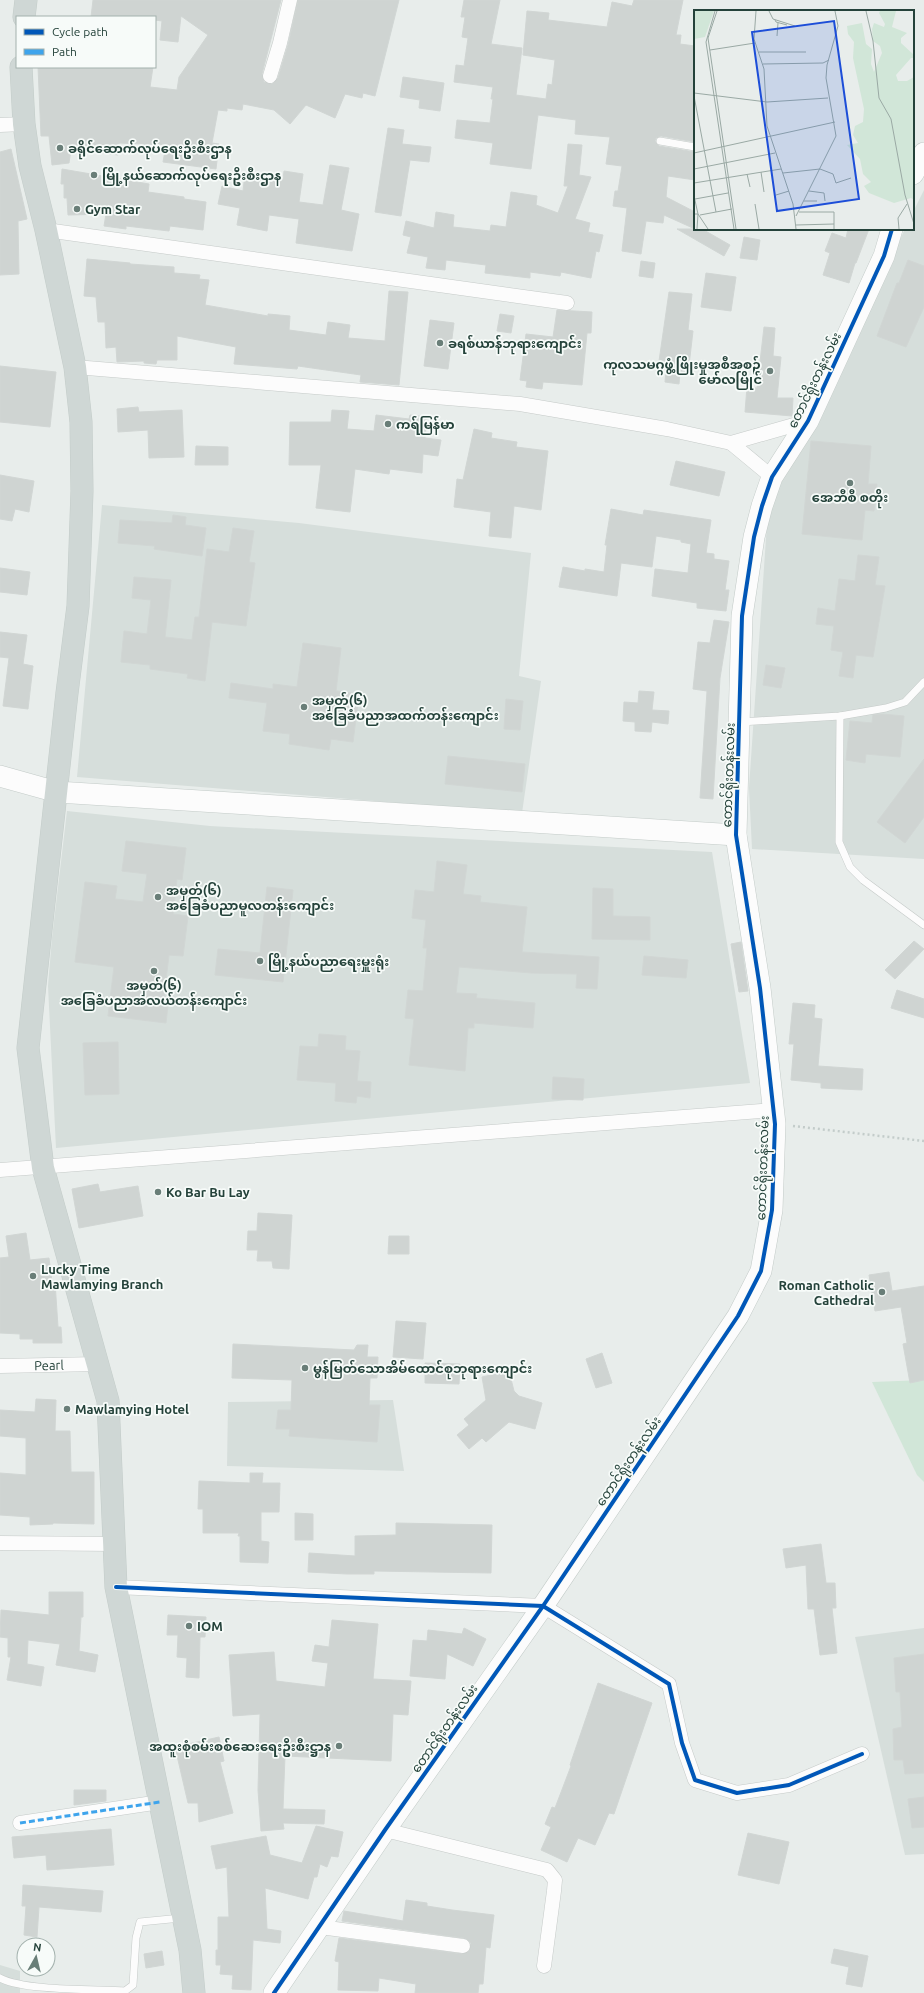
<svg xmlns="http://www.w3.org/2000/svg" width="924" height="1993" font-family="Ubuntu,'Noto Sans Myanmar',sans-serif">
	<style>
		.built { fill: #d6dedb }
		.green { fill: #d1e6d8 }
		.building { fill: #cfd4d2; stroke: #d1d6d4 }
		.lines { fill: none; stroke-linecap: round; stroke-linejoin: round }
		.lane-casing { stroke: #c5cac8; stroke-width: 8 }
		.street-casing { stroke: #c5cac8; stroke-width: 15 }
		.secondary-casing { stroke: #c3cbc8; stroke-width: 22 }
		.primary-casing { stroke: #c3ccc9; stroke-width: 23 }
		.path { stroke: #c3ccca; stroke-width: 2.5; stroke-dasharray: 2 3; stroke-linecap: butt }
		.lane { stroke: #fcfcfc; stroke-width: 7 }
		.street { stroke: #fcfcfc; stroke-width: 14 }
		.secondary { stroke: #fcfcfc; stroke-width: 21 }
		.primary { stroke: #cfd7d5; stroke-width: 22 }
		.quiet { stroke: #3ea4ec; stroke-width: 3; stroke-dasharray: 6 3; stroke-linecap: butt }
		.cycleway-casing { stroke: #f7fbf9; stroke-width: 6 }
		.cycleway { stroke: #0057b8; stroke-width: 4 }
		.poi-dot { fill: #697e78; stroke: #f7fbf9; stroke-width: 1.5 }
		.labels { text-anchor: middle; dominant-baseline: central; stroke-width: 3.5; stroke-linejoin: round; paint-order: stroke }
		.poi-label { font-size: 13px; font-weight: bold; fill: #24423a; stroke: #f7fbf9; text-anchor: start }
		.street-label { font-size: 13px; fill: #24423a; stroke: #f7fbf9 }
		.inset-road { fill: none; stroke: #9aa9a4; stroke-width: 1 }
		.view { fill: #1d4ed8; fill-opacity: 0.15; stroke: #1d4ed8; stroke-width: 2 }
		.inset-edge { fill: none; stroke: #24423a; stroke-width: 2 }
	</style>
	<rect width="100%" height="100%" fill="#e8edeb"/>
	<!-- built -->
	<g class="built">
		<polygon points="924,190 924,859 752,849 749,788 768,509 905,229 913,229 913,212"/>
		<polygon points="102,505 299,523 531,553 519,676 541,681 522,813 77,777"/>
		<polygon points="67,811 210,826 712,852 750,1083 56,1148 48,986 52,938"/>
		<polygon points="393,1400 404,1471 227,1466 228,1402"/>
		<polygon points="924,1628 924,1854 905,1855 855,1637"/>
		<polygon points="0,1965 20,1971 20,1993 0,1993"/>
	</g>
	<!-- green -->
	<polygon class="green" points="924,1380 924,1482 917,1475 872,1382"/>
	<!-- building -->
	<g class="building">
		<polygon points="93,0 281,0 262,74 264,82 272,84 278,78 288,45 298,0 399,0 375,96 363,93 362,98 345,94 335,118 306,105 290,124 274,110 243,104 242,110 227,108 227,111 218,110 212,143 219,144 216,169 163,162 166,145 119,143 118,155 71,149 69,163 52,165 49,136 41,136 38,67 153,67 150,87 177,90 179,77 208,35 181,16 178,42 160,40 162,21 155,20 155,17 91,17"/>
		<polygon points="464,0 500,0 491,44 522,48 516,95 546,99 548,84 552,85 555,60 523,55 527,11 549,13 548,20 607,27 612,2 632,6 634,0 683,0 676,35 681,35 680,44 695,46 695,142 661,136 656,138 655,141 659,146 695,152 695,180 668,176 666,197 695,212 695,229 664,215 663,223 646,221 641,254 622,251 627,208 613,206 615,191 618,191 622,166 606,164 610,137 575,134 576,120 538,115 531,169 490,164 493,143 455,138 457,120 490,123 493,99 491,99 493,87 454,82 456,65 464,66 468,38 462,37 465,17 461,17"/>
		<polygon points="403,77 444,83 440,111 419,108 420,100 400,97"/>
		<polygon points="388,128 404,130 402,144 431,147 429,162 410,160 401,216 375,212"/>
		<polygon points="568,144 582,145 579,175 591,177 575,219 590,223 588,232 603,235 599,252 596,251 591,278 561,272 560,276 530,272 530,278 485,273 486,265 446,260 445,270 426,268 428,257 407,253 411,237 403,235 406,221 434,228 436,212 454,215 453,227 490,231 491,225 506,227 511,192 537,196 536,205 558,213 568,186 564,186"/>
		<polygon points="11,149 27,219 18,221 19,274 0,275 0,152"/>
		<polygon points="330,165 349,168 341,210 359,214 352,251 296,243 299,219 269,215 267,231 237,225 240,208 218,204 222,186 243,191 245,173 283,179 284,171 303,174 299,202 323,205"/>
		<polygon points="62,169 149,184 148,192 184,197 184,199 206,202 203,230 170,226 169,231 126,226 126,229 104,226 106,214 68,215 67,198 64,198 64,184 61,184"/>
		<polygon points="677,229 702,229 730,245 724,256"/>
		<polygon points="848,229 869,229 856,263 855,263 849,283 823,275 830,253 825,251 832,233 846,238"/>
		<polygon points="744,237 760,240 757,260 740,258"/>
		<polygon points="87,259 130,263 130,264 174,267 174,273 200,275 199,279 209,280 205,305 268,316 268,314 290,316 289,330 326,335 328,322 350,325 348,338 385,341 389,291 408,292 399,385 360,382 361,375 298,366 297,369 234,364 236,347 177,336 177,360 157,360 156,364 144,363 144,361 117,362 116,347 106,348 105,322 98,322 96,297 84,296"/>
		<polygon points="908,260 924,266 924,307 906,347 877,336 897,283 899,283"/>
		<polygon points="641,261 655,263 653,278 639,276"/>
		<polygon points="706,273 736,277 731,311 701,307"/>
		<polygon points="669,292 692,294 688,330 693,331 688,374 680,372 679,384 665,382 666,369 658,368"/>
		<polygon points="557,310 592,312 591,333 587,333 582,385 543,382 542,389 526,387 527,381 520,380 526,334 553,337"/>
		<polygon points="500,314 514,316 511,333 497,331"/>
		<polygon points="430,320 454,323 448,369 424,366"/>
		<polygon points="764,327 775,328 773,356 781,357 777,398 793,398 792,416 745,412 747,387 757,388"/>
		<polygon points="0,366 56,372 50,427 0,422"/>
		<polygon points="138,407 139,412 182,410 184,457 149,458 148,430 118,432 117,409"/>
		<polygon points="332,410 349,411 347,429 374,431 376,415 409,419 410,415 427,417 425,438 441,440 438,456 423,454 422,473 390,469 389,474 355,469 350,512 316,508 321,465 289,465 290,422 331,422"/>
		<polygon points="474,429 492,433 491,438 517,442 516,447 548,451 541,510 514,506 511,538 489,536 491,512 454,507 457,479 463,480"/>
		<polygon points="811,441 871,446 868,484 877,484 874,511 865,510 862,540 802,534"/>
		<polygon points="196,446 228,447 228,465 195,465"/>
		<polygon points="676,461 725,472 719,496 670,485"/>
		<polygon points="0,475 34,481 29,512 15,509 12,521 0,519"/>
		<polygon points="611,509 643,515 644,510 711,520 706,553 714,554 714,559 729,561 725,590 729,590 726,611 697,608 697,603 652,596 655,569 688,573 691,544 681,542 681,540 656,536 652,567 621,563 617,596 559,587 563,567 585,571 585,569 604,572 607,545 605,545"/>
		<polygon points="173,515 186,517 185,525 206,528 202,556 154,549 155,546 118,543 120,520 172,523"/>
		<polygon points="233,528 254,531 249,562 255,563 246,626 212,622 205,681 187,678 188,674 150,669 150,665 121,662 124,631 147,634 151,600 132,598 134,577 171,580 165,637 192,640 195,617 199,617 207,549 229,552"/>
		<polygon points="858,555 879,557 875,585 885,586 873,657 856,655 853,678 839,676 843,652 831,650 834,626 816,624 818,608 835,611 839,579 855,581"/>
		<polygon points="0,568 30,572 27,595 0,592"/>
		<polygon points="714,620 729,622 720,678 713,799 700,798 707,691 693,689 698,642 710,643"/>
		<polygon points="0,632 27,635 23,664 33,666 28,709 3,706 9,658 0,657"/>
		<polygon points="303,643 341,648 336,691 359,694 353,742 331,739 329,750 289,744 290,734 263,731 267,703 229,698 231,683 273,689 273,684 297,687"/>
		<polygon points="766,665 785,668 781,688 763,685"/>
		<polygon points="639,691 654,692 652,710 669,711 668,724 652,722 651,732 635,731 635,722 623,721 624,702 638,703"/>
		<polygon points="506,699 523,701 520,730 504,729"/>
		<polygon points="881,714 904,716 900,757 866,754 865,763 846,760 850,721 872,723 873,715"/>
		<polygon points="448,756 525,764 522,792 445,784"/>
		<polygon points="924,759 924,817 905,843 877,822"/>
		<polygon points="126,841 186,848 182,880 177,879 173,914 188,916 183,956 169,955 164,996 169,997 166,1023 108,1016 114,967 75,962 85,882 117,886 115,899 143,902 147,874 122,871"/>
		<polygon points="437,861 467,865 463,894 481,896 480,902 527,907 522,952 599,957 597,989 576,988 577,974 531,973 459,967 456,993 477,994 476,998 535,1003 533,1028 474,1023 474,1028 468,1028 465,1071 409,1065 414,1019 405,1018 408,990 423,991 427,948 423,948 426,920 412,918 415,890 434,892"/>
		<polygon points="267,887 293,890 283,982 215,975 218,949 260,953"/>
		<polygon points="593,888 613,889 613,916 650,917 650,940 592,939"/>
		<polygon points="914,941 924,949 895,979 885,970"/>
		<polygon points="741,942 748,991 739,992 731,944"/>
		<polygon points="644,956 688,960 686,978 642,975"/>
		<polygon points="897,990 924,999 924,1018 891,1008"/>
		<polygon points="793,1003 815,1005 814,1018 822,1019 818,1066 863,1069 862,1090 821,1088 821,1083 791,1080 794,1044 789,1044"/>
		<polygon points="319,1034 346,1036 345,1050 360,1051 357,1081 371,1082 370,1098 357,1096 356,1103 335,1101 336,1083 297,1080 300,1046 318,1047"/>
		<polygon points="118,1042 119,1094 85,1095 83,1043"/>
		<polygon points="553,1077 584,1079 583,1100 552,1099"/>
		<polygon points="98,1184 100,1192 138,1186 143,1216 79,1228 72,1189"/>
		<polygon points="258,1213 292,1215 289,1269 273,1268 272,1261 257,1261 258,1250 247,1250 248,1231 257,1231"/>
		<polygon points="26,1233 30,1260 49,1258 52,1282 55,1282 58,1327 61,1327 62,1343 33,1343 33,1339 20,1339 20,1334 0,1333 0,1258 9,1257 6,1236"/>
		<polygon points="389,1236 409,1236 409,1254 388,1254"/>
		<polygon points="889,1272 892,1291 924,1286 924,1380 910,1383 903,1344 907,1343 901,1307 875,1311 869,1275"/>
		<polygon points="396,1321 426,1323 423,1359 393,1357"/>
		<polygon points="233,1344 354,1350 357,1345 368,1345 367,1357 378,1357 377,1378 370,1378 369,1405 380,1405 377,1442 289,1436 290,1429 276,1429 278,1410 291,1410 292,1380 232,1378"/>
		<polygon points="602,1353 612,1383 596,1388 586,1359"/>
		<polygon points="425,1363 460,1364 459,1384 425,1383"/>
		<polygon points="509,1371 514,1391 519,1396 542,1403 535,1429 509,1422 486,1442 482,1438 469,1449 457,1435 469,1425 464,1419 486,1400 482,1377"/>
		<polygon points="36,1399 56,1400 55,1431 70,1431 71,1472 94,1472 94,1524 53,1523 53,1524 30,1525 30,1517 0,1515 0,1473 26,1475 26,1438 0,1436 0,1410 35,1412"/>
		<polygon points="250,1473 263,1473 262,1483 280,1483 279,1512 261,1512 261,1541 269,1542 268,1563 240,1562 240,1536 238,1536 239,1533 203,1533 203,1509 198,1509 199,1481 250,1483"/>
		<polygon points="295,1513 313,1514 313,1540 295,1540"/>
		<polygon points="396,1523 492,1525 491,1573 374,1571 374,1574 347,1574 308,1572 309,1553 355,1556 355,1536 396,1535"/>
		<polygon points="821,1544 826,1583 835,1583 836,1608 832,1608 837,1653 820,1655 814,1609 808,1609 806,1565 786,1568 783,1549"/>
		<polygon points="49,1592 83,1592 83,1617 81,1617 79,1651 98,1655 95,1672 56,1665 60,1644 28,1640 27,1664 44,1667 41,1686 7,1680 11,1657 8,1657 8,1638 0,1637 1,1610 49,1615"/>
		<polygon points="168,1615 206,1617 205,1637 200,1637 199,1678 186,1677 187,1658 177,1657 178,1635 167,1635"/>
		<polygon points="332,1620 378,1624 373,1679 411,1681 408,1715 393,1714 391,1761 285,1756 283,1809 325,1810 324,1824 283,1823 284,1829 261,1831 258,1790 260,1714 233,1716 229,1655 274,1652 276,1681 325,1687 328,1663 312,1661 315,1645 329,1647"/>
		<polygon points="464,1628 486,1639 473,1666 447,1654 445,1679 410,1676 413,1640 427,1641 428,1630 462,1634"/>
		<polygon points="924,1654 924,1773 905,1774 903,1760 894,1760 893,1729 902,1727 900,1692 896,1692 894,1658"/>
		<polygon points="598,1683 652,1703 614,1814 609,1813 595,1845 578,1838 567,1862 541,1850 551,1827 545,1824 552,1807 555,1808 571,1766 570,1765"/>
		<polygon points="219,1737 224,1761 220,1762 233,1813 199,1822 198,1803 188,1803 175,1747"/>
		<polygon points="74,1790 106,1790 106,1801 74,1805"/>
		<polygon points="924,1797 924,1827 912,1828 908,1799"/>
		<polygon points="316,1826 343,1832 338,1857 331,1856 327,1867 320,1864 317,1877 314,1877 308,1899 265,1888 267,1929 281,1931 280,1943 253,1940 251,1990 232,1989 233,1975 220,1974 221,1965 216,1965 216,1950 218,1950 218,1917 229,1917 227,1867 216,1869 211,1846 266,1836 270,1855 302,1863"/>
		<polygon points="111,1829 114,1865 47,1870 46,1855 14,1858 12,1837"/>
		<polygon points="748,1833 789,1842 779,1884 738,1875"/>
		<polygon points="23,1885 103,1891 101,1912 39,1907 37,1937 24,1935 26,1906 22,1906"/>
		<polygon points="406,1900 427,1903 427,1906 452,1910 494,1915 490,1948 486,1947 483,1984 479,1984 478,1993 415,1993 416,1984 379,1978 378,1991 338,1990 339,1962 335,1961 339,1938 462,1954 469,1951 471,1943 464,1938 342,1921 344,1911 403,1921"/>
		<polygon points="834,1949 868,1956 862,1987 846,1984 849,1967 831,1963"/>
		<polygon points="162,1951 164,1965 146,1968 144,1954"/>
	</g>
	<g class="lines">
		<!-- lane casing -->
		<g class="lane-casing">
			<g id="lane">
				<polyline points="660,141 695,147"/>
				<polyline points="840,716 839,842 850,867 863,880 924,925"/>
				<polyline points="741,722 840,716 886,708 905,702 924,682"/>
				<path d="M0 1978C25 1991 95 1989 125 1991L133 1985 136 1938 140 1922 181 1918"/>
			</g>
		</g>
		<!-- street casing -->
		<g class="street-casing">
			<g id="street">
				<polyline points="270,76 280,43 290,0"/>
				<polyline points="0,125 24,124"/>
				<polyline points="46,230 567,303"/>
				<polyline points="75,367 520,404 667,429 731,443 808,421"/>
				<polyline points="731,443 772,477"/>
				<polyline points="0,1170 774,1110"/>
				<path id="s1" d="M0 1366 98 1364"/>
				<polyline points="0,1543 114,1544"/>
				<polyline points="116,1587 543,1606 669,1684 682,1743 695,1780 737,1793 789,1785 862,1754"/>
				<polyline points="20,1823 160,1802"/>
				<polyline points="385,1830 547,1870 555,1880 554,1891 544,1966"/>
				<polyline points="320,1927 463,1946"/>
			</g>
		</g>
		<!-- secondary casing -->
		<g class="secondary-casing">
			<g id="secondary">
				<polyline points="913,174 924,153"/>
				<polyline points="0,776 57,792 736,835"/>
				<polyline points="274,1993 385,1830 543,1606 738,1316 761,1271 772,1210 775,1124 760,988 736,835 742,616 754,537 762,506 772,477 808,421 884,256 892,229"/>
			</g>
		</g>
		<!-- primary casing -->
		<g class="primary-casing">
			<g id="primary">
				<polyline points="24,17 26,0"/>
				<polyline points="21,67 24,124 30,166 46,230 75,367 81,422 82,491 78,606 67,693 28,1048 43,1168 108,1401 116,1587 190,1950 194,1993"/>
			</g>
		</g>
		<!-- path -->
		<polyline class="path" points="793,1126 924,1141"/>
		<!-- lane -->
		<use href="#lane" class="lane"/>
		<!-- street -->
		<use href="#street" class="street"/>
		<!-- secondary -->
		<use href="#secondary" class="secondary"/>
		<!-- primary -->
		<use href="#primary" class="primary"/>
		<!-- quiet -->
		<polyline class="quiet" points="20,1823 160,1802"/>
		<!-- cycleway casing -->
		<g class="cycleway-casing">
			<g id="cycleway">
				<polyline points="116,1587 543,1606 669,1684 682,1743 695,1780 737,1793 789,1785 862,1754"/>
				<polyline points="274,1993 385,1830 543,1606 738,1316 761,1271 772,1210 775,1124 760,988 736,835 742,616 754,537 762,506 772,477 808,421 884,256 892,229"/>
			</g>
		</g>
		<!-- cycleway -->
		<use href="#cycleway" class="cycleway"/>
	</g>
	<!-- markers -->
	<g class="poi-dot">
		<circle cx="60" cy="148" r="4"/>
		<circle cx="94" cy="175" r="4"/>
		<circle cx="77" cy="209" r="4"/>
		<circle cx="440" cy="343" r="4"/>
		<circle cx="770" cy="371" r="4"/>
		<circle cx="388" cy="424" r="4"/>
		<circle cx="850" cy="483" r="4"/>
		<circle cx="304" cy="707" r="4"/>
		<circle cx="158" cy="897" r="4"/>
		<circle cx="260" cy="961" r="4"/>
		<circle cx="154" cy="971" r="4"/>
		<circle cx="158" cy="1192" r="4"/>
		<circle cx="33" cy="1276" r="4"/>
		<circle cx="882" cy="1292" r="4"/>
		<circle cx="305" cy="1368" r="4"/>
		<circle cx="67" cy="1409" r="4"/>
		<circle cx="189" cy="1626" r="4"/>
		<circle cx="339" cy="1746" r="4"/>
	</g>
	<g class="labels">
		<!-- poi labels -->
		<g class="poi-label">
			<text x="68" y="148">ခရိုင်ဆောက်လုပ်ရေးဦးစီးဌာန</text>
			<text x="102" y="175">မြို့နယ်ဆောက်လုပ်ရေးဦးစီးဌာန</text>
			<text x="85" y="209">Gym Star</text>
			<text x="448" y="343">ခရစ်ယာန်ဘုရားကျောင်း</text>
			<text x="762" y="364" text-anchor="end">ကုလသမဂ္ဂဖွံ့ဖြိုးမှုအစီအစဉ်<tspan x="762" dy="15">မော်လမြိုင်</tspan></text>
			<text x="396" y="424">ကရ်မြန်မာ</text>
			<text x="850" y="497" text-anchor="middle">အေဘီစီ စတိုး</text>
			<text x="312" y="700">အမှတ်(၆)<tspan x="312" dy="15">အခြေခံပညာအထက်တန်းကျောင်း</tspan></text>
			<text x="166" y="890">အမှတ်(၆)<tspan x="166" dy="15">အခြေခံပညာမူလတန်းကျောင်း</tspan></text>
			<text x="268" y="961">မြို့နယ်ပညာရေးမှူးရုံး</text>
			<text x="154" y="985" text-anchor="middle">အမှတ်(၆)<tspan x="154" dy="15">အခြေခံပညာအလယ်တန်းကျောင်း</tspan></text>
			<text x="166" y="1192">Ko Bar Bu Lay</text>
			<text x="41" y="1269">Lucky Time<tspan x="41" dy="15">Mawlamying Branch</tspan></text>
			<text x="874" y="1285" text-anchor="end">Roman Catholic<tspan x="874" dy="15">Cathedral</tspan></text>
			<text x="313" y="1368">မွန်မြတ်သောအိမ်ထောင်စုဘုရားကျောင်း</text>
			<text x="75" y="1409">Mawlamying Hotel</text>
			<text x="197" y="1626">IOM</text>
			<text x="331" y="1746" text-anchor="end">အထူးစုံစမ်းစစ်ဆေးရေးဦးစီးဋ္ဌာန</text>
		</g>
		<!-- street labels -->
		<g class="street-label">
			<text transform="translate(814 380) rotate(-64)">တောင်ရိုးတန်းလမ်း</text>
			<text transform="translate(728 775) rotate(-88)">တောင်ရိုးတန်းလမ်း</text>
			<text transform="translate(762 1168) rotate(-88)">တောင်ရိုးတန်းလမ်း</text>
			<text stroke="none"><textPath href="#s1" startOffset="49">Pearl</textPath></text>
			<text transform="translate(628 1461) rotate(-56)">တောင်ရိုးတန်းလမ်း</text>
			<text transform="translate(444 1728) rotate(-55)">တောင်ရိုးတန်းလမ်း</text>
		</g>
	</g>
	<!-- overview -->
	<g transform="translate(694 10)">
		<rect width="220" height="220" fill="#e8edeb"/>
		<path d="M0 1H20L11 27 0 29ZM186 1H202L198 17 213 23 207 28V33L220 45V48H217L202 65 204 71H213L220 67V190L217 188 200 193 175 183 170 176 177 172 169 164 166 149 153 135 164 133 159 125 161 116 169 112 170 99 159 48 160 32 154 24 153 16 168 13 172 34 178 39 177 54 180 62 188 43 186 36 179 31 178 19 180 13 190 17 191 14 185 3Z" fill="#d1e6d8"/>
		<path class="inset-road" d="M21 1 12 32 40 219M23 1 14 28 42 219M62 1 60 29 70 59 73 116 99 194 102 219M75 1 79 9 101 16M172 1 179 31 185 88 197 109 211 185 220 214M81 10 82 12 93 15M83 26 84 13M16 40 61 33M65 42H112M69 54 129 53 135 50M0 83 73 92 134 88M0 86 22 202M0 143 141 112M0 159 81 143M67 162 70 182M89 163 126 159 139 164 142 173 157 168M53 164 56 177M0 173 87 159M115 181 130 183 131 191M82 185 95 181M0 186 4 204 14 219M1 189 34 183M110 191H123M61 194 65 219M105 202H140V219M0 204H4L3 219M6 205 38 199M102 206 142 126 132 68 133 55 144 16 141 1M102 215 140 214M205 219 204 208 213 194"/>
		<path class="view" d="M140 11 165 189 83 201 58 22Z"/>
		<rect width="220" height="220" class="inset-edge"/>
	</g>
	<!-- legend -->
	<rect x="16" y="16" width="140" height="52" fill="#f7fbf9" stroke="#a3b1ad"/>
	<rect x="24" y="29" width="20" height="6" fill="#0057b8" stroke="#a3b1ad"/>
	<text x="52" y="36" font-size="12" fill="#24423a">Cycle path</text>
	<rect x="24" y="49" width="20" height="6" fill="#3ea4ec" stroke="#a3b1ad"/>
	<text x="52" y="56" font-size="12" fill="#24423a">Path</text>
	<!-- north arrow -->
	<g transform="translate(36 1957) rotate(8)"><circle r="19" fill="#f7fbf9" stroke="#a3b1ad"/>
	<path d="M0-3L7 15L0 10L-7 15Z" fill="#697e78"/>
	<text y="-6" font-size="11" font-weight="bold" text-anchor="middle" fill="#24423a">N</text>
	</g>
</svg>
